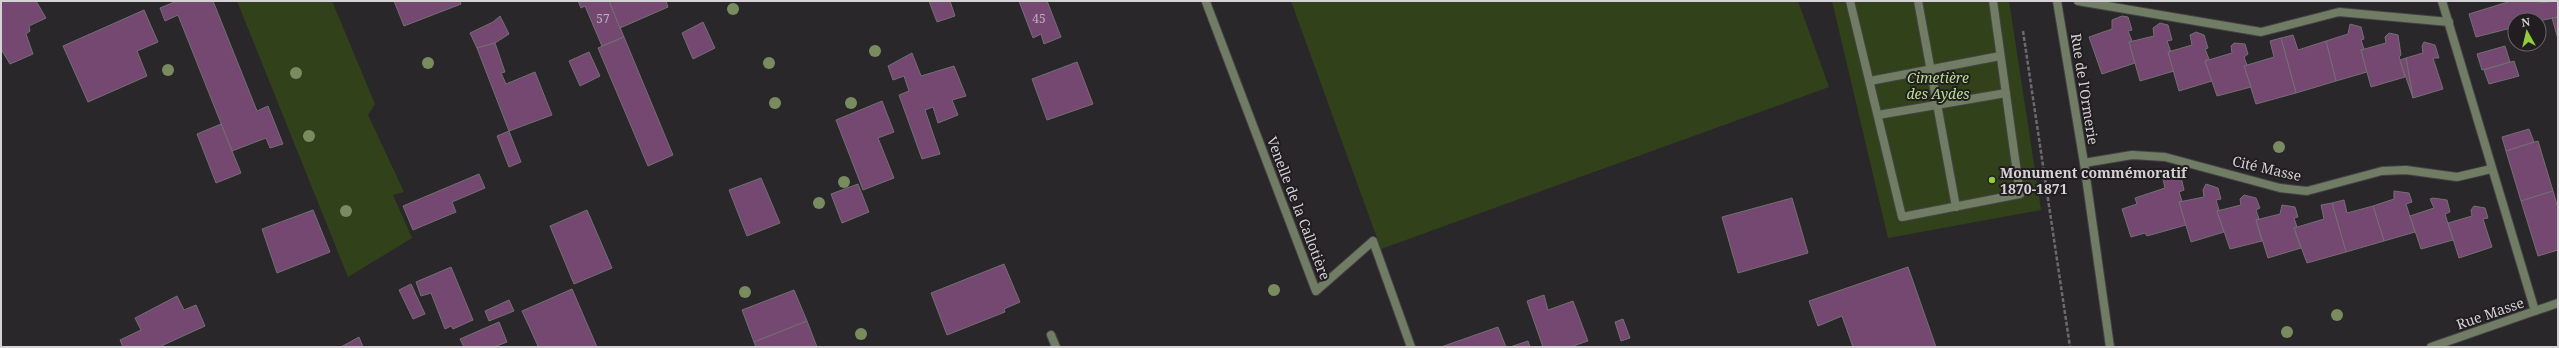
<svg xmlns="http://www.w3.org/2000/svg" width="2559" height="348" font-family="'Noto Serif',serif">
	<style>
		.green { fill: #31421b }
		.building { fill: #754871; stroke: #736f73 }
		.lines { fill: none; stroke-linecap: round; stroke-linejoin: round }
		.service-casing { stroke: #454245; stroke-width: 10 }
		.minor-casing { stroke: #454245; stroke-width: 10 }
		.path { stroke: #6c6a6c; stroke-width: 2.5; stroke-dasharray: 4 2; stroke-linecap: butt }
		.service { stroke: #707c64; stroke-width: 8 }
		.minor { stroke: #707c64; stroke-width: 8 }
		.tree { fill: #788c60 }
		.poi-dot { fill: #93cd3e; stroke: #211d20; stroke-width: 1.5 }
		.labels { text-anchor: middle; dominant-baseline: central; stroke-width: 4; stroke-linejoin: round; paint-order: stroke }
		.number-label { font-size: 12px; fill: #bcb0bb }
		.park-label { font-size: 14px; font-style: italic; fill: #b8df8d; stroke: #211d20 }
		.street-label { font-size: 14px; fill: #d4d2d4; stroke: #211d20 }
		.poi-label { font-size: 14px; font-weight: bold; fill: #d4d2d4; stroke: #211d20; text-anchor: start }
	</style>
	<rect width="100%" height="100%" fill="#2a272a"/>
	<!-- green -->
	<g class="green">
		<polygon points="237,1 332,1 375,104 368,115 404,192 393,195 412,238 348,277"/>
		<polygon points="1291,1 1798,1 1829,87 1381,249"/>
		<polygon points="1832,1 2009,1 2041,210 1888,238"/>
	</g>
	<!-- building -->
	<g class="building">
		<polygon points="1,1 36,1 46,18 29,26 30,31 26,34 33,54 10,64 1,49"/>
		<polygon points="177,1 213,1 257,111 268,106 283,144 270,148 266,138 232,151 178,15 165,21 160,8"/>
		<polygon points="394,1 460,1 461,4 404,26"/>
		<polygon points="578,1 609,1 624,37 602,46 585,6 581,8"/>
		<polygon points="609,1 666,1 668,7 620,28"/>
		<polygon points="929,1 950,1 955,16 937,22"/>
		<polygon points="1019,1 1047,1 1061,37 1044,44 1041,34 1033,38"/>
		<polygon points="2511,1 2537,1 2538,3 2558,1 2558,17 2539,21 2515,20 2515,27 2476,37 2469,14"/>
		<polygon points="144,10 158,42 137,51 147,76 88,102 63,46"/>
		<polygon points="500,16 509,34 495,43 477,48 470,33 493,22"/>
		<polygon points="2122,16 2128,17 2132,30 2128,31 2132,41 2129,42 2135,63 2102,74 2089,37 2112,29 2112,20"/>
		<polygon points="2558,17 2558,39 2552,18"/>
		<polygon points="703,22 715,48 693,59 682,33"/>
		<polygon points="2160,23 2168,25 2172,40 2167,41 2171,52 2168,52 2174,71 2140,81 2129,42 2154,36 2153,28"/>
		<polygon points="2350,24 2361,27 2364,39 2361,40 2364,49 2361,50 2367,72 2336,81 2326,41 2348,34"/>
		<polygon points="2196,32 2204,35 2208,48 2205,49 2209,59 2205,61 2212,81 2179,91 2168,52 2192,45 2190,35"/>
		<polygon points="2389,33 2398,35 2401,55 2399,57 2405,77 2371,87 2361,50 2386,43 2385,37"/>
		<polygon points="2293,35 2298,50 2326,41 2336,81 2296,93 2281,38"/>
		<polygon points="624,37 673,155 648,166 598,48"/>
		<polygon points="2281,38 2296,93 2256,104 2244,66 2274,57 2270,41"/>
		<polygon points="2424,42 2435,45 2439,58 2433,58 2443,89 2413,98 2406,58 2423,53 2422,46"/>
		<polygon points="495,43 505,72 501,73 506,84 535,72 552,115 509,131 477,48"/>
		<polygon points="2234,43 2245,44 2248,54 2244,57 2247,65 2244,66 2251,87 2217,96 2205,61 2232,53 2231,46"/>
		<polygon points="2505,46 2510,62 2482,70 2477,54"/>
		<polygon points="589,52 600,76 580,86 569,61"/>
		<polygon points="912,53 921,76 954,66 966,96 952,100 958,115 938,123 933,107 925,110 940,154 922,159 899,95 909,91 904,76 893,80 888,66"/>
		<polygon points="2406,58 2413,98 2400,60"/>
		<polygon points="2514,61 2519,76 2489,84 2484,70"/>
		<polygon points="1077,62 1093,104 1047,120 1032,79"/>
		<polygon points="882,101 894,132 878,138 894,178 863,190 836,120"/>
		<polygon points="221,124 241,173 216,183 197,134"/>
		<polygon points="2529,129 2534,142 2506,151 2502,137"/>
		<polygon points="509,131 521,162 509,167 497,136"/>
		<polygon points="2538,141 2553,191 2521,201 2506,151"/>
		<polygon points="479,174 485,188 452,202 456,212 413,230 403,206"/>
		<polygon points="2166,174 2181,177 2184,190 2179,192 2182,201 2179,202 2186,225 2147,236 2145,233 2131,237 2122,209 2137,204 2135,198 2165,188 2163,179"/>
		<polygon points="761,178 780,223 747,236 729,190"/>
		<polygon points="858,184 869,212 842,223 831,194"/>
		<polygon points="2206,184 2218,188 2221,199 2216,200 2219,210 2217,211 2224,232 2191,242 2179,202 2204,197 2203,190"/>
		<polygon points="2394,191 2409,193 2412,202 2406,204 2415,232 2384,241 2373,206 2394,199"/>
		<polygon points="2553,191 2558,208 2558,250 2538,256 2521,201"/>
		<polygon points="2244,195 2256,198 2260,208 2256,210 2259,219 2256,220 2262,241 2230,249 2217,211 2241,205 2240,199"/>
		<polygon points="1792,198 1808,253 1738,273 1722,217"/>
		<polygon points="2433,198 2447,200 2450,212 2445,214 2453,240 2421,249 2410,216 2434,208 2430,199"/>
		<polygon points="2344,200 2347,213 2373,206 2384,241 2346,252 2332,203"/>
		<polygon points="2332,203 2346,252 2307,263 2294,228 2324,219 2321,205"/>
		<polygon points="2282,205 2295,207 2298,217 2294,218 2297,227 2294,228 2301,248 2268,258 2256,220 2280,214"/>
		<polygon points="2474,206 2485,208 2488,218 2483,219 2492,247 2459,258 2448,223 2472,216 2471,210"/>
		<polygon points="313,210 330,252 277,273 262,229"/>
		<polygon points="587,210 612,268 574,284 550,226"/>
		<polygon points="1004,264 1020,302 1004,309 1005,312 947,335 931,293"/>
		<polygon points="451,267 473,320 453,329 451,326 445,329 431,293 421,296 416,282"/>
		<polygon points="1908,267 1936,347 1853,347 1842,316 1818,326 1809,301"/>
		<polygon points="411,284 425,314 413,319 399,290"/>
		<polygon points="572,289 597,347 535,347 538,346 522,311"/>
		<polygon points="794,290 807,321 754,342 742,310"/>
		<polygon points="1544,295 1548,310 1573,301 1588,341 1570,347 1543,347 1527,301"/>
		<polygon points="177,296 184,310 196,305 205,326 159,347 123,347 120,340 141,330 135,318"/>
		<polygon points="509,300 514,311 489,321 485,311"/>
		<polygon points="1623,319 1630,338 1621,341 1615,322"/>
		<polygon points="807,321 817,347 756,347 754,342"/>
		<polygon points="499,322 507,342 494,347 464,347 460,339"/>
		<polygon points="1498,327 1506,347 1441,347"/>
		<polygon points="359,337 363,347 341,347"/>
		<polygon points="1528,341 1530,347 1510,347"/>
	</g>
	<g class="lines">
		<!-- service casing -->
		<g class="service-casing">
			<g id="service">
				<polyline points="1850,1 1902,217 2020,194 1993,1"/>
				<polyline points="1918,1 1956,207"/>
				<polyline points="1206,2 1316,291 1373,241 1411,347"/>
				<polyline points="1870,81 2000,56"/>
				<polyline points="1878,115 2006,93"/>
				<polyline points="1051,335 1056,347"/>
			</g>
		</g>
		<!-- minor casing -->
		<g class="minor-casing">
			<g id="minor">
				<polyline points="2057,1 2084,163 2110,347"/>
				<polyline points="2078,1 2261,32 2339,12 2449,22"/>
				<polyline points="2442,1 2535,311"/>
				<polyline points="2084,163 2132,155 2165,157 2280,188 2307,191 2382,171 2406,170 2457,177 2491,169"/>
				<polyline points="2431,347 2558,303"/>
			</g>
		</g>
		<!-- path -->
		<polyline class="path" points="2023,31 2070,347"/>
		<!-- service -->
		<use href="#service" class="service"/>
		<!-- minor -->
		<use href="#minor" class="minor"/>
	</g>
	<!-- trees -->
	<g class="tree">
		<circle cx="733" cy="9" r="6"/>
		<circle cx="875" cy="51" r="6"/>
		<circle cx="428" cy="63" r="6"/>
		<circle cx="769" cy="63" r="6"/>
		<circle cx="168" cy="70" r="6"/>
		<circle cx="296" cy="73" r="6"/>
		<circle cx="775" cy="103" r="6"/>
		<circle cx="851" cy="103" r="6"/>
		<circle cx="309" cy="136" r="6"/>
		<circle cx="2279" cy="147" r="6"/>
		<circle cx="844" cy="182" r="6"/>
		<circle cx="819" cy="203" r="6"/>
		<circle cx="346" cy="211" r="6"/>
		<circle cx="1274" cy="290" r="6"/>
		<circle cx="745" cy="292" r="6"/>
		<circle cx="2337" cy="315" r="6"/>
		<circle cx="2287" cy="332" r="6"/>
		<circle cx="861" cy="334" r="6"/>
	</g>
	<!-- markers -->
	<circle class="poi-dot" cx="1992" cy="180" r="4"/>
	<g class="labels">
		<!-- number labels -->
		<g class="number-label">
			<text x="603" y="18">57</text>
			<text x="1039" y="18">45</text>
		</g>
		<!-- park labels -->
		<g class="park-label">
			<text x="1938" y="77">Cimetière<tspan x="1938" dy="16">des Aydes</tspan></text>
		</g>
		<!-- street labels -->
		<g class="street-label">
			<text transform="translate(2085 89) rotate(81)">Rue de l'Ormerie</text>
			<text transform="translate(2267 168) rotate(13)">Cité Masse</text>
			<text transform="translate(1299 208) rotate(69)">Venelle de la Callotière</text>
			<text transform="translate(2490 313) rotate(-19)">Rue Masse</text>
		</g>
		<!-- poi labels -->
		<g class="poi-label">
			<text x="2000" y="172">Monument commémoratif<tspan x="2000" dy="16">1870-1871</tspan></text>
		</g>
	</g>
	<!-- border -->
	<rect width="2559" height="348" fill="none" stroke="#d4d2d4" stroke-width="4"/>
	<!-- north arrow -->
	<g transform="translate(2527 32) rotate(352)"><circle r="19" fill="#211d20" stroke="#696568"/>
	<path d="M0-3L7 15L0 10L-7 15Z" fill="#93cd3e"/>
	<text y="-6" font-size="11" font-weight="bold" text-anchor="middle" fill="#d4d2d4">N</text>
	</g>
</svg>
